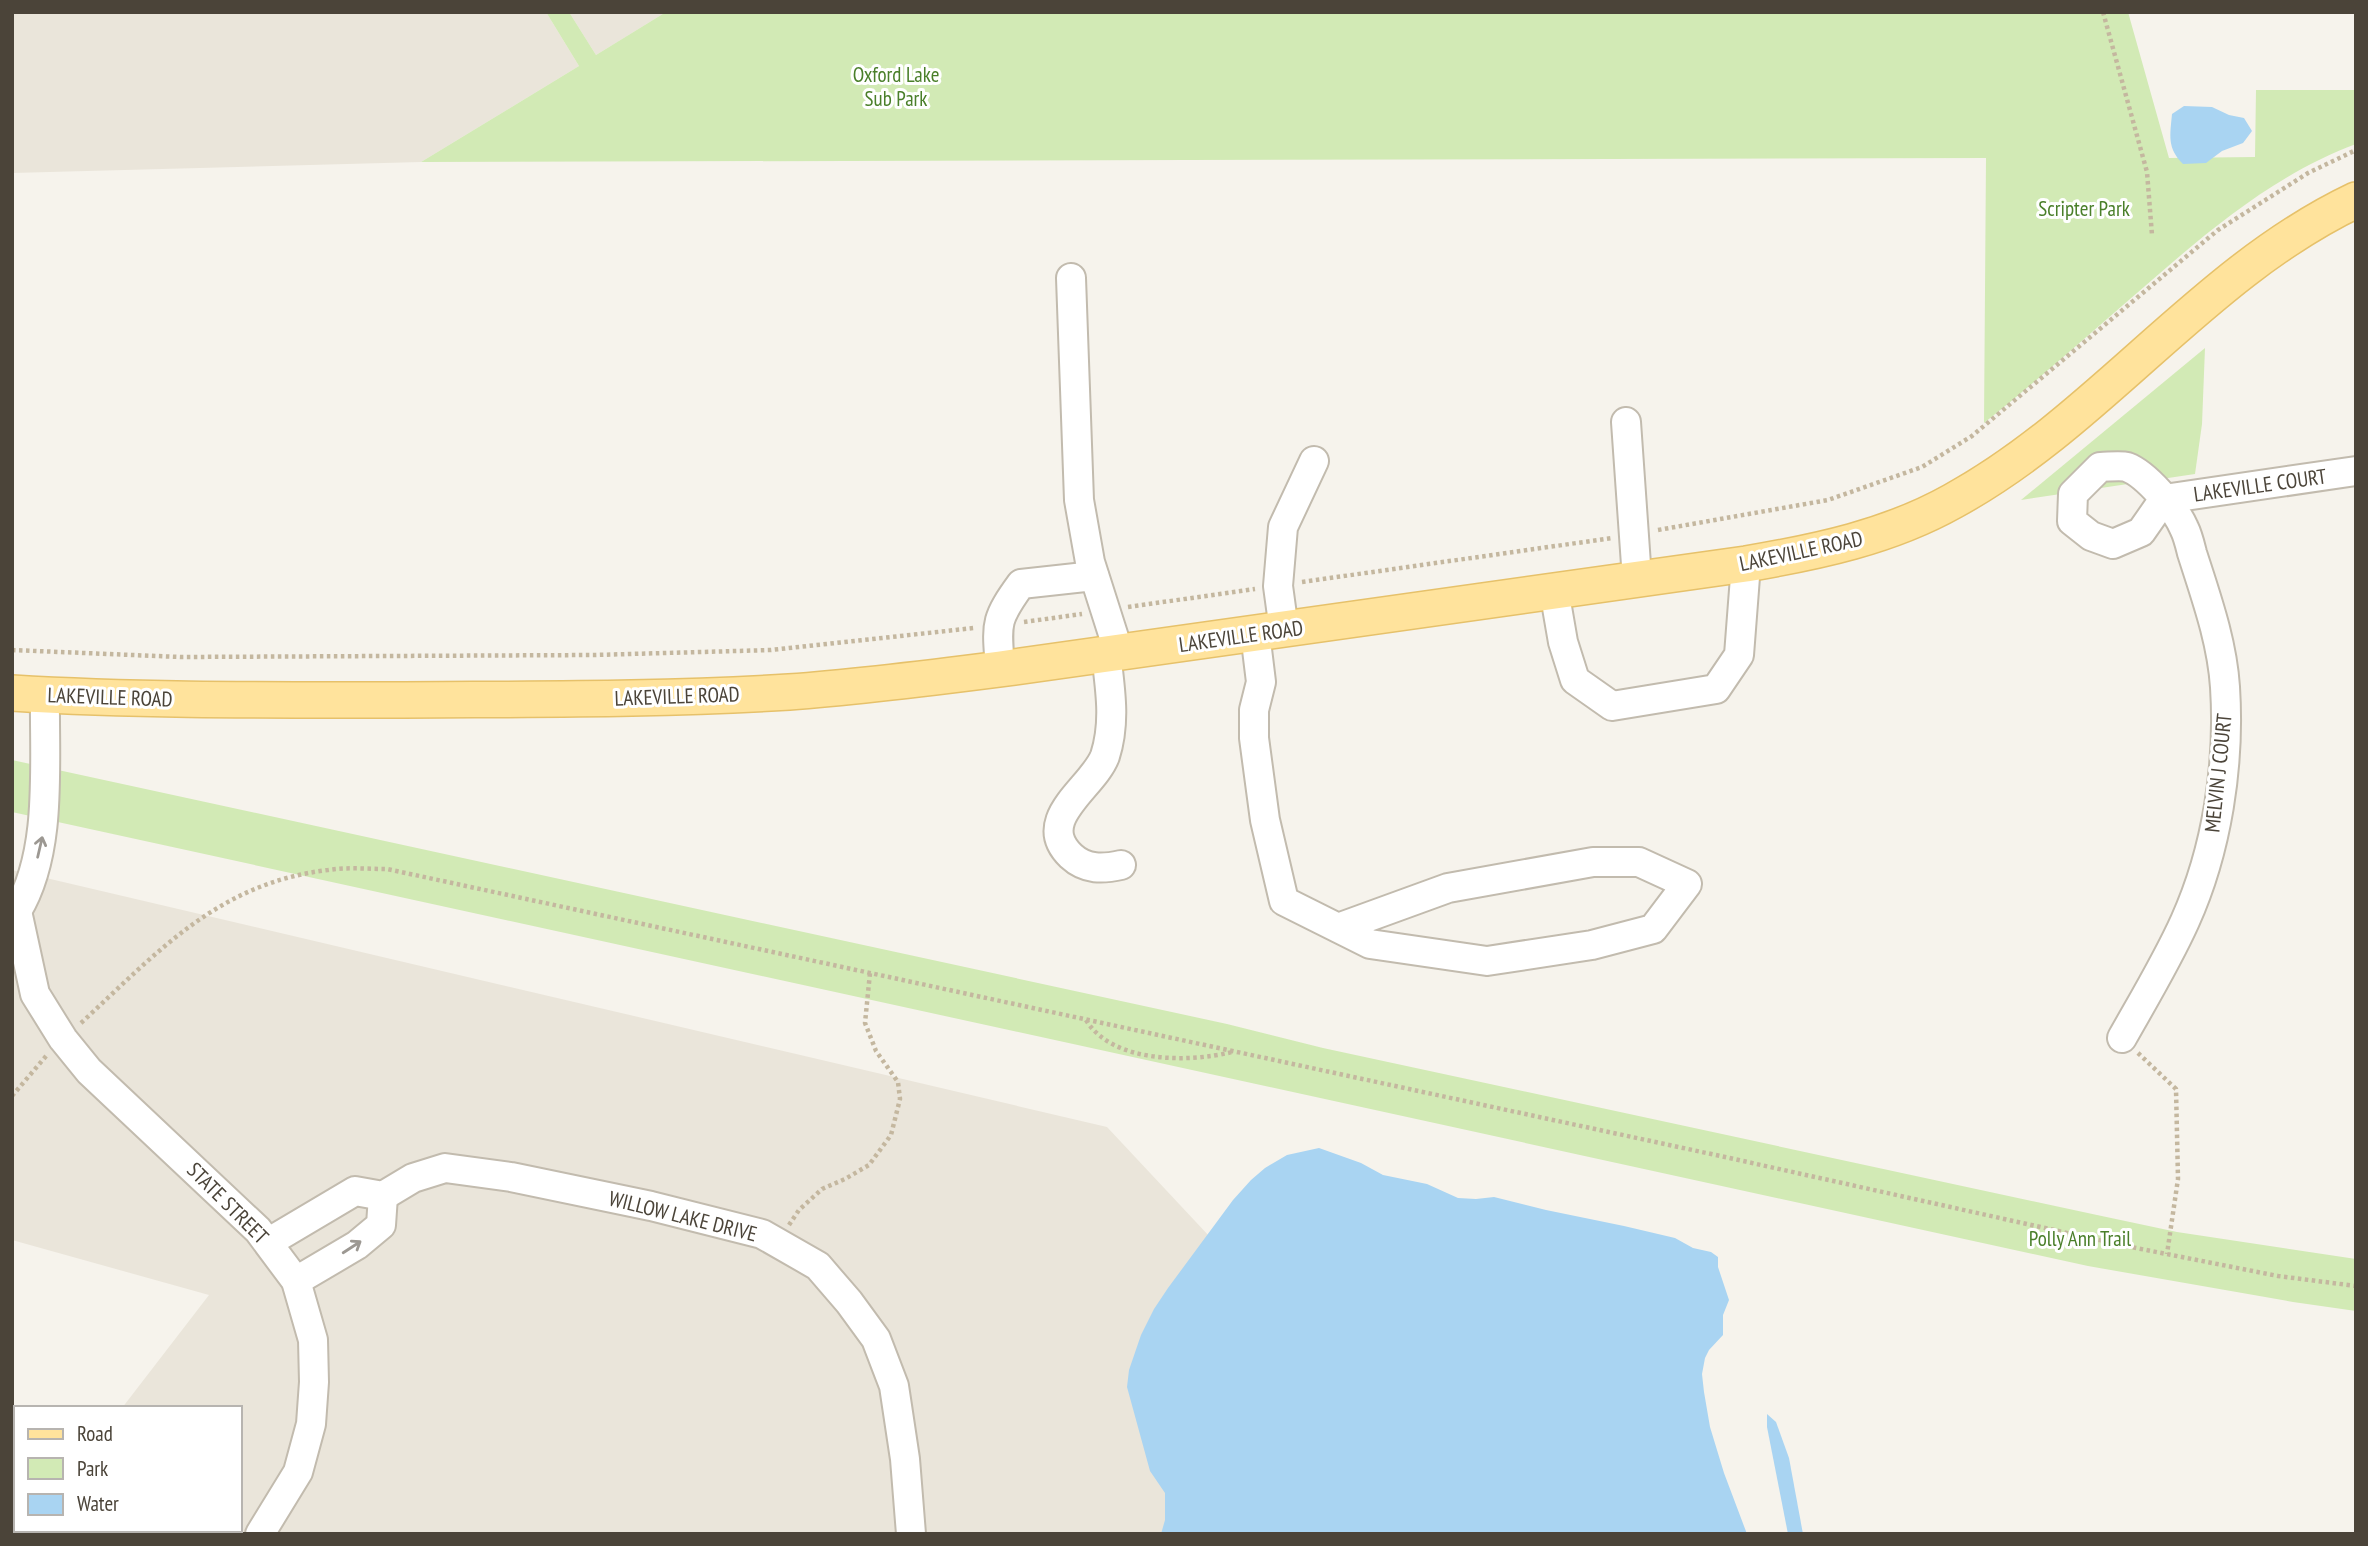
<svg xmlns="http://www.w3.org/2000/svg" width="2368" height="1546" font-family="'PT Sans Narrow',sans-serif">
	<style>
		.residential { fill: #eae5da }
		.green { fill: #d2eab5 }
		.water { fill: #a9d4f2 }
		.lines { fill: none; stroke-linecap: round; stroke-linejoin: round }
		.minor-casing { stroke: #c2bbae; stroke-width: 32 }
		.major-casing { stroke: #e6c16a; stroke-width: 38 }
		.path { stroke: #c4b79f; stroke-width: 4.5; stroke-dasharray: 3.5 3.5; stroke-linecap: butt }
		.minor { stroke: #fff; stroke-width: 28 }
		.major { stroke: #ffe39c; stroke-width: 35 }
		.oneway { stroke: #9c9892 }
		.labels { text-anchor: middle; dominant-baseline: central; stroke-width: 6; stroke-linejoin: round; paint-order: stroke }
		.park-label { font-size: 21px; fill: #4a7f2a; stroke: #fff }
		.street-label { font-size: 21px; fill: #4b4439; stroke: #fff }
	</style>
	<rect width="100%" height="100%" fill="#f6f3ec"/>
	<!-- residential -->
	<g class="residential">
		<polygon points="12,12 546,12 579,66 421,162 12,173"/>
		<polygon points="569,12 666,12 596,55"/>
		<polygon points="12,870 1107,1127 1254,1284 1530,1534 23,1534 26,1530 240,1530 240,1408 122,1408 209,1295 12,1240"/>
	</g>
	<!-- green -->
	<g class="green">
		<path d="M546 12H569L596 55 666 12H2128L2169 158 2255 157 2256 90H2356V144C2278 173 2214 226 2152 280 2096 328 2042 377 1984 423L1986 158 421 162 579 66Z"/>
		<polygon points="2205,348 2202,424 2195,474 2021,500"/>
		<polygon points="12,760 1227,1024 1323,1048 2097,1215 2177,1232 2356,1259 2356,1311 2293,1302 2088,1266 12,812"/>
	</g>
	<!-- water -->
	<g class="water">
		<path d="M2184 106 2212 107 2229 115 2244 118 2252 131 2243 143 2222 151 2206 163 2183 164C2167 148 2170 136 2172 114Z"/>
		<polygon points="1319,1148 1361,1163 1383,1175 1427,1184 1458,1198 1476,1199 1494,1197 1546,1210 1624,1226 1675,1238 1693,1248 1711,1252 1718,1257 1718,1267 1729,1300 1723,1315 1723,1335 1709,1350 1705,1358 1702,1374 1704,1392 1710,1427 1724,1473 1747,1534 1161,1534 1165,1520 1165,1493 1150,1471 1127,1387 1129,1370 1141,1335 1154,1309 1168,1288 1233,1200 1251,1180 1265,1168 1287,1155"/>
		<polygon points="1767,1414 1776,1422 1789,1458 1803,1534 1788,1534 1767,1427"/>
	</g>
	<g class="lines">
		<!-- minor casing -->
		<g class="minor-casing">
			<g id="minor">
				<polyline points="1071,278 1079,500 1090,562 1119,653"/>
				<polyline points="1626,422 1637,579"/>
				<polyline points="1554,590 1563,642 1575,680 1612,706 1716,689 1739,655 1746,564"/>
				<polyline points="1284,630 1278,586 1283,527 1314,461"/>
				<polyline points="1255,633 1261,682 1254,710 1254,738 1265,820 1284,901 1370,944 1487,961 1592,945 1653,929 1687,884 1639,862 1593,862 1448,888 1338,928"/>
				<path d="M1106 654C1110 688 1116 722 1105 756 1093 788 1033 819 1071 856 1086 870 1103 869 1121 865"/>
				<path d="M1000 669C997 624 994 621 1021 584L1094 576"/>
				<polyline points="12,904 17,911 35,994 63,1039 89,1071 258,1230 296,1281 313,1340 314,1382 311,1424 298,1472 260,1534"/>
				<path d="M17 911C53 852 44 763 45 695"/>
				<path d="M2122 1038C2144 999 2167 961 2185 921 2217 850 2230 765 2225 687 2222 641 2206 597 2192 553 2190 545 2188 536 2184 528 2176 509 2146 474 2127 467 2120 465 2108 467 2100 467L2073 494 2072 521 2091 536 2113 544 2141 532 2164 499 2356 471"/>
				<polyline points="269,1242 355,1191 383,1196 413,1178 445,1168 511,1177 651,1206 762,1234 818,1266 849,1302 876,1339 894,1386 905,1459 911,1534"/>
				<polyline points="296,1281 357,1245 381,1225 383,1196"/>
			</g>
		</g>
		<!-- major casing -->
		<g class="major-casing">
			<path id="major" d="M12 693C143 701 273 700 404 700 532 699 661 700 789 692 860 687 930 678 1000 669L1746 564C1817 552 1889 537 1953 501 2101 420 2202 273 2356 200"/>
		</g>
		<!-- path -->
		<g class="path">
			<polyline points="2103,12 2147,172 2152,235"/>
			<polyline points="1658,530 1828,500 1922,467 1972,436 2218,230 2308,173 2356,150"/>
			<polyline points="1302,582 1612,538"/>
			<polyline points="1128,607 1255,589"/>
			<polyline points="1024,622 1082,614"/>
			<polyline points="12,650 180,657 595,655 771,650 974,628"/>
			<path d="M1086 1020C1112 1063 1188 1063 1232 1052"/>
			<path d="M81 1023C158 952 218 883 328 870 347 867 368 869 387 869L1725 1157 2126 1246 2278 1276 2356 1286"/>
			<polyline points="2138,1053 2176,1089 2178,1179 2167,1254"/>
			<polyline points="12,1096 47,1055"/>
			<polyline points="789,1225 799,1210 822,1189 845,1179 869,1165 891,1135 900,1099 898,1082 876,1051 865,1023 870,973"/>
		</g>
		<!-- minor -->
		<use href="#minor" class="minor"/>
		<!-- major -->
		<use href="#major" class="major"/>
	</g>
	<!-- one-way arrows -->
	<defs><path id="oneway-shaft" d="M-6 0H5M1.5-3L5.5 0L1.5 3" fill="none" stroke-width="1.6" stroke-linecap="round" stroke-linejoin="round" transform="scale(1.75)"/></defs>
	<g class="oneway">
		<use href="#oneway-shaft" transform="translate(40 847) rotate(-77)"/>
		<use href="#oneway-shaft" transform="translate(352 1247) rotate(-33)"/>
	</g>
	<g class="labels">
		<!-- park labels -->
		<g class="park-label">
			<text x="896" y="74">Oxford Lake<tspan x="896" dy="24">Sub Park</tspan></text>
			<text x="2084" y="208">Scripter Park</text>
			<text x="2080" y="1238">Polly Ann Trail</text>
		</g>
		<!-- street labels -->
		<g class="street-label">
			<text transform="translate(2260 485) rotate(-8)">LAKEVILLE COURT</text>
			<text transform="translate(1801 551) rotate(-12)">LAKEVILLE ROAD</text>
			<text transform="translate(1241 636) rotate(-8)">LAKEVILLE ROAD</text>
			<text transform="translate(677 696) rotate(-2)">LAKEVILLE ROAD</text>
			<text transform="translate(110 697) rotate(2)">LAKEVILLE ROAD</text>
			<text transform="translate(2218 773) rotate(-84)">MELVIN J COURT</text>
			<text transform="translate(228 1203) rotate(45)">STATE STREET</text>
			<text transform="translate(683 1216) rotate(14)">WILLOW LAKE DRIVE</text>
		</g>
	</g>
	<!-- border -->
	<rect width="2368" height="1546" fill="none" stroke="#4b4439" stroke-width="28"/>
	<!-- legend -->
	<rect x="14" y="1406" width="228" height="126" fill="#ffffff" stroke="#b7b4b0" stroke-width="2"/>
	<rect x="28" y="1429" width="35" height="10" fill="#ffe39c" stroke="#b7b4b0" stroke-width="2"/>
	<text x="77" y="1441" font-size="21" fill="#4b4439">Road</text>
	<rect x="28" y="1458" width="35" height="21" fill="#d2eab5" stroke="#b7b4b0" stroke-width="2"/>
	<text x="77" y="1476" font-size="21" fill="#4b4439">Park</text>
	<rect x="28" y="1494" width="35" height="21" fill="#a9d4f2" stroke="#b7b4b0" stroke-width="2"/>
	<text x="77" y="1511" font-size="21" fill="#4b4439">Water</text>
</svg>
